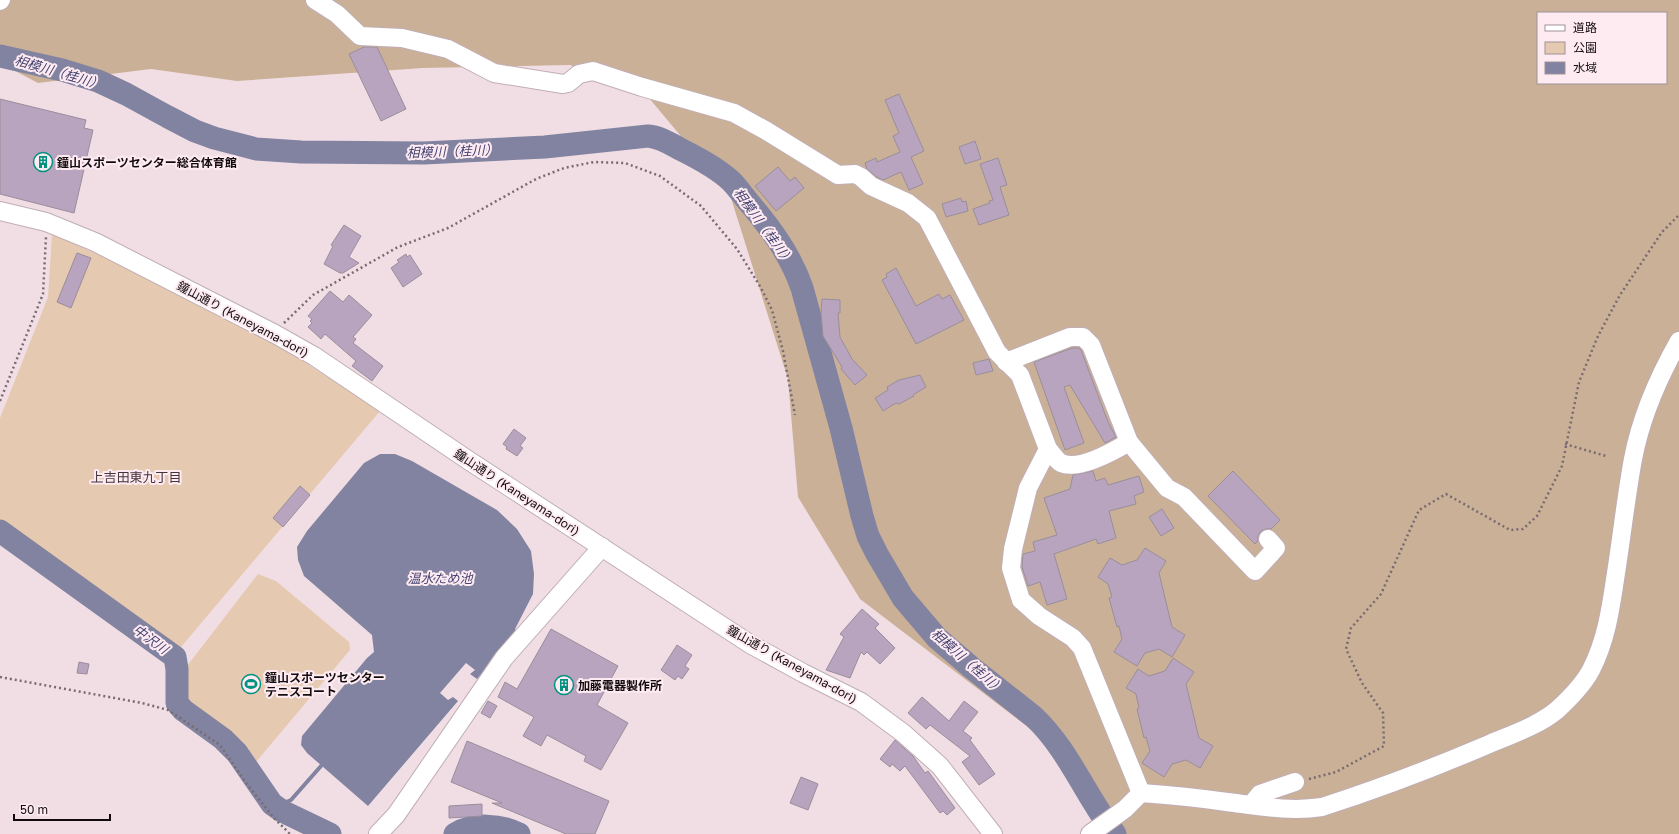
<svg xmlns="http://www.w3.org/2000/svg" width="1679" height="834" font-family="'Golos Text','Noto Sans JP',sans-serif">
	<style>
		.green { fill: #e5c9b0 }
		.forest { fill: #cbb098; fill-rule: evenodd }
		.water { fill: #8283a1 }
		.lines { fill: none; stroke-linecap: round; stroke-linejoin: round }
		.stream { stroke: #8283a1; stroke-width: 4 }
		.river { stroke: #8283a1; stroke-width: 23 }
		.building { fill: #b9a4bf; stroke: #988e9b }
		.minor-casing { stroke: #c0aeb4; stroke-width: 20 }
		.path { stroke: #776b70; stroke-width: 2.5; stroke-dasharray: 2 3; stroke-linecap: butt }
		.minor { stroke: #fff; stroke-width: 18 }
		.labels { text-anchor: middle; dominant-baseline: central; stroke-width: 4; stroke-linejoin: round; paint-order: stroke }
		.poi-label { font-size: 12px; font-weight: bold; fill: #110b0e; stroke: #feebf2; text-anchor: start }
		.street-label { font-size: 12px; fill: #110b0e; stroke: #feebf2 }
		.water-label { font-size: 13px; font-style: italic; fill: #444371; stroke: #feebf2 }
		.neighbourhood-label { font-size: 13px; fill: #43343a; stroke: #feebf2 }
	</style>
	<rect width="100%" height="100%" fill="#f1dee5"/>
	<!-- green -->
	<g class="green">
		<polygon points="52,234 144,275 284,349 380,411 176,653 0,523 0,418 48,297"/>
		<polygon points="258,574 276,581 349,642 350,650 251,768 241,754 220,734 184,708 180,700 179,668 187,666"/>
	</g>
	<!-- forest -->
	<path class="forest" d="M0 0H1679V834H1122L1071 760 860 599 798 497 788 379 730 195 649 98 570 65 423 68 237 81 151 69 38 83 0 63ZM1538 13H1666V83H1538Z"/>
	<!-- water -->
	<polygon class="water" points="380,454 395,454 412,461 497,510 517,529 531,551 534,574 533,594 515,629 517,632 477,679 470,674 475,670 466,663 440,693 448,700 453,697 458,701 368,806 307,753 301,745 302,736 367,658 374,652 372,635 304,576 298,560 297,547 307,531 364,463"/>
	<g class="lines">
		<!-- stream -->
		<polyline class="stream" points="276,806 291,800 321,766"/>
		<!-- river -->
		<g class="river">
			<path d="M0 56 62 70 98 81 126 94 168 117 195 131 214 138 256 149 301 152 424 153 545 147 648 136C660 137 671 144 682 150 698 158 717 168 731 181 738 188 744 197 751 205 772 230 791 256 802 288L841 428 862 516 868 536 877 554 903 598 937 638 972 668 1034 717C1069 750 1086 797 1115 834"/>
			<polyline points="0,531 175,657 177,669 177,703 183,710 223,739 237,753 272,804 282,811 330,834"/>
			<path d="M455 834C473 823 500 824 519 834"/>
		</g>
	</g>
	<!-- building -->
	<g class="building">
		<polygon points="364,47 377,47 406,109 381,121 349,54"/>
		<polygon points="899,94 924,151 911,157 923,184 909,190 901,172 883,180 877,177 867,169 865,163 876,158 877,162 900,152 893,136 899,133 885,100"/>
		<polygon points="0,99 86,120 84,128 93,130 74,213 0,194"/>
		<polygon points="975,141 981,159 965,164 959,147"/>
		<polygon points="998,158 1007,185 1000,187 1009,215 979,225 973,209 990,203 989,201 993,200 980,164"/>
		<polygon points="778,167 790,181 795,177 804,188 776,211 755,186"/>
		<polygon points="961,198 962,202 966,201 968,211 946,217 942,204"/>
		<polygon points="344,225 361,236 349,257 359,263 343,273 340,273 324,264 333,246 331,245"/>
		<polygon points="77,253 91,258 71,308 57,302"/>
		<polygon points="406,254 407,257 410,255 422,274 403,287 391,268 399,262 397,260"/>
		<polygon points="896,268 916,306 939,294 942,299 950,295 964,320 916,344 882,280 887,277 886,274"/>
		<polygon points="330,291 343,302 349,295 372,315 353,337 356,339 353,343 383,366 372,381 352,366 356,361 325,334 321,339 308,327 312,323 310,321 312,319 308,316"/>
		<polygon points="822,299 840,300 840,313 838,313 840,337 852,359 867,375 855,385 841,369 842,367 823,336 821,312"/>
		<polygon points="1072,348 1079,348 1081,350 1108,422 1116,437 1105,443 1070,385 1064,387 1084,443 1065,450 1034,362"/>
		<polygon points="989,359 993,371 976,375 973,363"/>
		<polygon points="920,375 926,387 913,395 914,396 899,404 896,403 883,411 875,398 888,390 887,387 899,380"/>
		<polygon points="514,429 526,438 520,446 523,448 517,456 506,449 507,447 503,444"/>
		<polygon points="1093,471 1096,481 1105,478 1108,485 1139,476 1144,492 1134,496 1136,504 1109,511 1116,538 1098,544 1096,539 1054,554 1067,599 1047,605 1040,582 1028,586 1022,567 1023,554 1035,551 1033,542 1057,535 1044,498 1070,489 1073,475"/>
		<polygon points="1233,471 1280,520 1271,529 1266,529 1261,531 1258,536 1258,541 1255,544 1208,496"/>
		<polygon points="300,486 310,495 283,527 273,518"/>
		<polygon points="1162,509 1174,528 1161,536 1149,517"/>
		<polygon points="1145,548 1166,561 1159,573 1172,627 1185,635 1172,657 1159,649 1145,653 1137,666 1114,652 1122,639 1119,626 1117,627 1109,598 1112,597 1108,584 1098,577 1110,558 1122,565 1137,560"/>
		<polygon points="862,609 879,624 875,628 895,648 880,664 867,652 864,655 861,652 850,678 826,670 844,637 840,634"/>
		<polygon points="551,629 618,666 597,705 628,723 601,770 584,761 586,756 547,735 541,746 523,736 534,717 498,697 505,682 517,689"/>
		<polygon points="677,645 692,655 685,666 689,669 682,679 678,676 675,680 661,670"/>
		<polygon points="1173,658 1194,672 1186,684 1199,738 1213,746 1200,768 1186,760 1172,764 1164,777 1142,763 1150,751 1146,737 1144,738 1137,709 1139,708 1136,694 1126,688 1138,669 1149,676 1165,671"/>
		<polygon points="79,662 89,664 87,674 77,673"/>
		<polygon points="922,697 949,721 964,701 978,712 963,731 972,738 970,740 995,774 979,785 962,762 970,756 930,725 926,729 908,713"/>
		<polygon points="488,701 497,706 490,718 481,713"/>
		<polygon points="895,740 913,756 925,773 928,771 955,808 947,815 943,811 940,813 905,766 900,771 892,764 890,767 880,759"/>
		<polygon points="467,741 609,801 595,834 566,834 492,803 502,803 451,782"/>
		<polygon points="801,777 818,784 808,810 790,803"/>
		<polygon points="482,804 482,816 449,818 449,806"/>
	</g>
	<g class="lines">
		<!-- minor casing -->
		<g class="minor-casing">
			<g id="minor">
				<polyline points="315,0 337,14 360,36 402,38 448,49 494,73 563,84 568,83 579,74 593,71 642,87 734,113 765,130 838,175 855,174 861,177 871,186 908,203 927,218 997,352 1020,375 1048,449 1028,488 1013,549 1011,568 1021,600 1039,616 1073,638 1082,648 1141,793"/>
				<polyline points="0,1 1,0"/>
				<polyline points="0,211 46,222 95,242 275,334 314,356 468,460 750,644 803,673 861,702 903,733 940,766 993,834"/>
				<polyline points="1006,362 1070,337 1083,337 1091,345 1129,442 1167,488 1184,497 1255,571 1276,548 1268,539"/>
				<path d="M1048 449C1052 453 1056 460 1061 463 1079 471 1114 451 1129 442"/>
				<polyline points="1251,805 1260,794 1295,782"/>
				<polyline points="378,834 396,815 504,658 602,547"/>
				<path d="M1090 834 1125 809 1141 793C1170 795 1199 798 1227 802 1259 806 1290 812 1322 807 1378 789 1433 768 1487 745 1510 735 1538 726 1557 710 1569 699 1583 685 1591 670 1607 639 1611 606 1616 573 1622 535 1626 497 1633 459 1641 417 1658 378 1679 341"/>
			</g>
		</g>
		<!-- path -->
		<g class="path">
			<polyline points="284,323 313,295 398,247 448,228 536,179 564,168 594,162 625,163 660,176 701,206 737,249 761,288 772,310 783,351 795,415"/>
			<polyline points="0,401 43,294 46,237"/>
			<polyline points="1565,444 1606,456"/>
			<polyline points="0,677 142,703 168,710 220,745 246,783 274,818 290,834"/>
			<polyline points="1309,779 1336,772 1384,746 1383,713 1362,683 1346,649 1351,628 1381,594 1419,510 1446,494 1510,530 1523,529 1537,516 1562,466 1579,382 1598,336 1620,295 1662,232 1679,215"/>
		</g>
		<!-- minor -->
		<use href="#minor" class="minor"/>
	</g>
	<!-- icons -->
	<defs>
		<g id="building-ring" transform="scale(1)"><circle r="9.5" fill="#feebf2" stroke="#00927f" stroke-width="1.5"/><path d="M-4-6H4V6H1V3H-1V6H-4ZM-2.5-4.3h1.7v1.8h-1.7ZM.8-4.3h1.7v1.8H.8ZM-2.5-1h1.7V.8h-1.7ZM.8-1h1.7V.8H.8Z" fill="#00927f"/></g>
		<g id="stadium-ring" transform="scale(1)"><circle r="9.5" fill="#feebf2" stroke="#00927f" stroke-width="1.5"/><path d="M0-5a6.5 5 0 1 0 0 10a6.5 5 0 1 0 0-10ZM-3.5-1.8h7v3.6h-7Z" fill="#00927f"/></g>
	</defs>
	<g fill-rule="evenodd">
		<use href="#building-ring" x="43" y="162"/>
		<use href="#stadium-ring" x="251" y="684"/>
		<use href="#building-ring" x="564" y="685"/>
	</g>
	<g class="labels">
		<!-- poi labels -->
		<g class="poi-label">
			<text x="57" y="162">鐘山スポーツセンター総合体育館</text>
			<text x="265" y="677">鐘山スポーツセンター<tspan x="265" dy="14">テニスコート</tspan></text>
			<text x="578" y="685">加藤電器製作所</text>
		</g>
		<!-- street labels -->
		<g class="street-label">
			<text transform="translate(243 319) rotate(28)">鐘山通り (Kaneyama-dori)</text>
			<text transform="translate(517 492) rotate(33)">鐘山通り (Kaneyama-dori)</text>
			<text transform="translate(792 664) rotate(29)">鐘山通り (Kaneyama-dori)</text>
		</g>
		<!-- water labels -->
		<g class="water-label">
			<text transform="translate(59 72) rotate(16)">相模川（桂川）</text>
			<text transform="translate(452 151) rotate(-2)">相模川（桂川）</text>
			<text transform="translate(764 226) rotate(54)">相模川（桂川）</text>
			<text x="440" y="578">温水ため池</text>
			<text transform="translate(151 639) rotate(36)">中沢川</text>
			<text transform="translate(968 661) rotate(41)">相模川（桂川）</text>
		</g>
		<!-- neighbourhood labels -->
		<g class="neighbourhood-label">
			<text x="136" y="477">上吉田東九丁目</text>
		</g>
	</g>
	<!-- legend -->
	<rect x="1537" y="12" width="130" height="72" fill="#feebf2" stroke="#9f9197"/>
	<rect x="1545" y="25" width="20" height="6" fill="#ffffff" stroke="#9f9197"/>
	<text x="1573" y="32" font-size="12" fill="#110b0e">道路</text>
	<rect x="1545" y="42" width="20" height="12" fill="#e5c9b0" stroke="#9f9197"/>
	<text x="1573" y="52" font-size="12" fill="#110b0e">公園</text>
	<rect x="1545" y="62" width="20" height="12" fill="#8283a1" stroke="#9f9197"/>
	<text x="1573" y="72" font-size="12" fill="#110b0e">水域</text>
	<!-- scale -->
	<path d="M14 814v6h96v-6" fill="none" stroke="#110b0e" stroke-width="2"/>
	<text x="20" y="814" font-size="12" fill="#110b0e" stroke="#feebf2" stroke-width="3" paint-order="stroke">50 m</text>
</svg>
